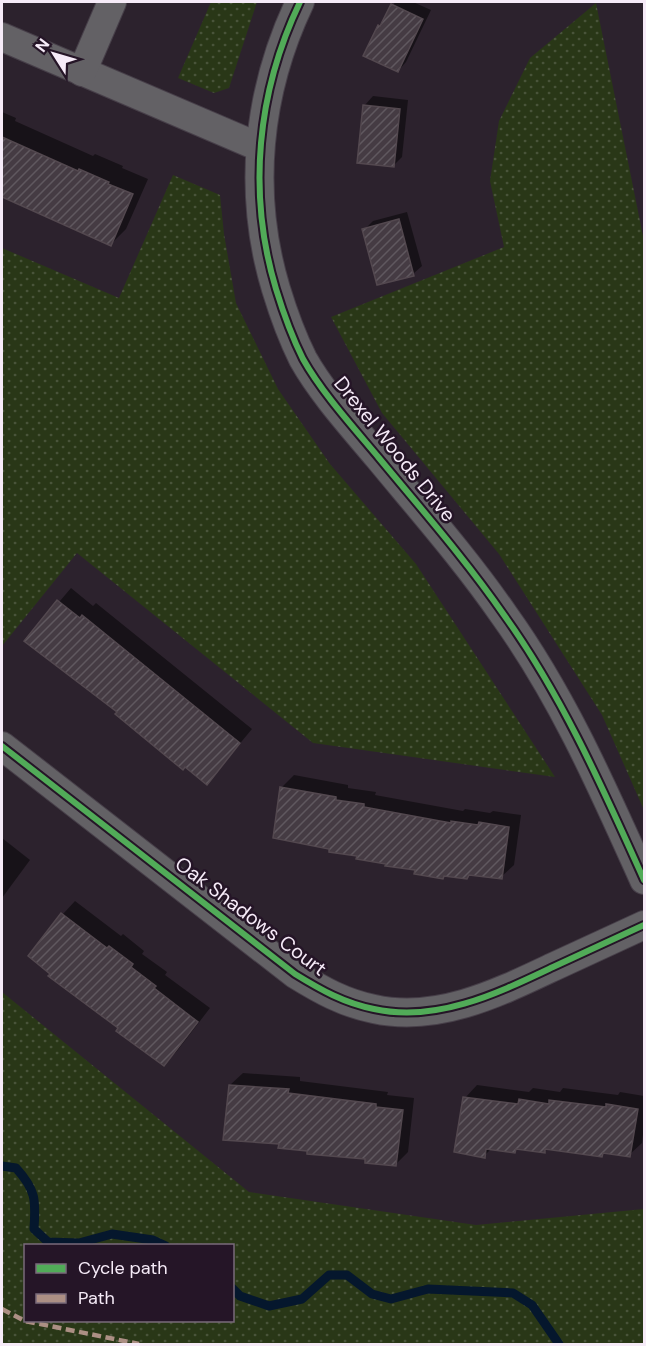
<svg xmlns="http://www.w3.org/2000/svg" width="646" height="1346" font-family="'DM Sans',sans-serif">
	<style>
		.park { fill: url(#park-dots); fill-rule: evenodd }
		.shadow { fill: #0007 }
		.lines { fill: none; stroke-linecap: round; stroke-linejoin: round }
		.stream { stroke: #05172d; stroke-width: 9 }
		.building { fill: url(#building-hatch); stroke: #53484f; stroke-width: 1.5 }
		.street-casing { stroke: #473f49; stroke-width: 30 }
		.street { stroke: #636165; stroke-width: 28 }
		.quiet { stroke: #ac8f84; stroke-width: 4.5; stroke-dasharray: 9 4.5; stroke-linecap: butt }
		.cycleway-casing { stroke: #251527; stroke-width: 10 }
		.cycleway { stroke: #51ab58; stroke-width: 6 }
		.labels { text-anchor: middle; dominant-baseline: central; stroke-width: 5; stroke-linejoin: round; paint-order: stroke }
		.street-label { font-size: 20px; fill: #f6ebf8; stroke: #251527 }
	</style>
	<defs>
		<pattern id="park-dots" width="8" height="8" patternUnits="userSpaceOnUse" patternTransform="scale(1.5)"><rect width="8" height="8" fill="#293717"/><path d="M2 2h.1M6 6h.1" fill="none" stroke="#49543a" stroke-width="1.8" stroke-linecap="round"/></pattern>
		<pattern id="building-hatch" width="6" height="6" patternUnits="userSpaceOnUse" patternTransform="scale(1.5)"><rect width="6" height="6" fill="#453b43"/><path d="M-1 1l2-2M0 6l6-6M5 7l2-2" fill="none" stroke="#60585f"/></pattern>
	</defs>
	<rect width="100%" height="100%" fill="#2c222d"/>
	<!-- park -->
	<g class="park">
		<polygon points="211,2 257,2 229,88 214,93 178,78"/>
		<polygon points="596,3 644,241 644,810 602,715 499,554 382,413 331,317 504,247 490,181 499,121 530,58"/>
		<polygon points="173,175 220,195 224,234 236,303 278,389 330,464 416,564 555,777 313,743 77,553 2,646 2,248 119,298"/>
		<path d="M2 992 249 1192 476 1225 644 1209V1344H2ZM26 1246H232V1320H26Z"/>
	</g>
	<!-- shadow -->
	<g class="shadow">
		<polygon points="395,2 413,2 431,10 406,62 398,71 365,55 379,25 385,20"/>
		<polygon points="373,96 408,100 402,157 393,166 365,105"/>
		<polygon points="2,112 16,118 15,121 93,156 95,154 123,166 122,168 148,179 126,229 111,244 2,196"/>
		<polygon points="407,212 422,266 413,274 364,230 373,221"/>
		<polygon points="71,588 93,606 96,603 252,729 207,783 119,712 26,641"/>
		<polygon points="294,775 348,785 348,788 376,792 375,795 463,811 465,809 490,813 493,811 521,815 514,865 501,877 471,873 467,877 388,862 281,788"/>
		<polygon points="2,838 30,860 2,898"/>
		<polygon points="75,901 121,936 123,934 144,951 142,954 167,972 165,975 210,1008 177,1051 164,1064 30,956 63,914"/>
		<polygon points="243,1073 300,1077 300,1081 388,1092 387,1095 414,1098 408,1152 395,1165 367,1157 309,1149 280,1143 230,1085"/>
		<polygon points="477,1085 529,1092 533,1088 560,1092 563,1088 618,1095 620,1092 644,1096 644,1126 642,1143 629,1155 605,1151 602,1155 548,1148 544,1152 518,1148 515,1152 492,1148 484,1156 465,1098"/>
	</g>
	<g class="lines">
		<!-- stream -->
		<g class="stream">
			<path d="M2 1166 16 1168C36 1190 36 1200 34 1229L48 1242 79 1243 112 1234 153 1240 166 1246"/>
			<polyline points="232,1288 240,1296 269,1306 302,1299 329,1275 347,1275 372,1294 391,1299 428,1289 513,1293 532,1305 559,1344"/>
		</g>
	</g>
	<!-- building -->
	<g class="building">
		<polygon points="391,4 423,19 398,72 363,56 378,25 380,26"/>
		<polygon points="363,105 400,109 394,167 357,163"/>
		<polygon points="2,137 78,171 79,169 109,182 108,184 133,194 111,246 2,197"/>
		<polygon points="399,219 414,276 377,285 362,229"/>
		<polygon points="57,600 80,618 82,615 240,743 207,785 185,767 183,770 115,714 117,712 24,641"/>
		<polygon points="280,787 336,797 336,800 364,804 364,807 451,823 451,821 478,825 479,822 509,827 502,879 469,875 467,879 444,876 443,879 414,874 415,870 385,866 386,864 356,859 357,856 329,852 329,849 273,838"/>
		<polygon points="61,913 107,948 109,946 133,964 131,967 156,986 154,988 198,1022 164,1066 116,1031 118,1028 48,976 50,974 28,956"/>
		<polygon points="229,1085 289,1089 288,1093 376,1104 376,1107 403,1110 396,1166 365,1163 365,1159 307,1154 307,1151 278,1148 279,1144 223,1140"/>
		<polygon points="463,1097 518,1104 519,1099 549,1104 549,1100 606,1107 606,1104 638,1109 630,1157 603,1153 602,1157 545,1149 545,1153 516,1149 515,1153 486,1149 485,1158 454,1152"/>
	</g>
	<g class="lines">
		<!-- street casing -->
		<g class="street-casing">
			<g id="street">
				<path d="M300 2C257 92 247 193 276 289 283 312 292 337 303 359 322 393 354 428 379 458 422 510 466 560 504 615 563 697 603 789 644 880"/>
				<polyline points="2,37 259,147"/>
				<polyline points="82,72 112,2"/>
				<path d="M2 746 295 974C321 990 344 1003 374 1009 437 1023 498 993 553 967 584 953 614 939 644 925"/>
			</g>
		</g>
		<!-- street -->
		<use href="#street" class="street"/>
		<!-- quiet -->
		<polyline class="quiet" points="2,1309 25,1321 139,1344"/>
		<!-- cycleway casing -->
		<g class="cycleway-casing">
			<g id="cycleway">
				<path d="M300 2C257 92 247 193 276 289 283 312 292 337 303 359 322 393 354 428 379 458 422 510 466 560 504 615 563 697 603 789 644 880"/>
				<path d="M2 746 295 974C321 990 344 1003 374 1009 437 1023 498 993 553 967 584 953 614 939 644 925"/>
			</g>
		</g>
		<!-- cycleway -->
		<use href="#cycleway" class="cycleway"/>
	</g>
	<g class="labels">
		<!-- street labels -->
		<g class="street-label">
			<text transform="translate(395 449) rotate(51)">Drexel Woods Drive</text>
			<text transform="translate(251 916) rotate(37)">Oak Shadows Court</text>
		</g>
	</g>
	<!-- border -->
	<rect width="646" height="1346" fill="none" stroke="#f6ebf8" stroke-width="6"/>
	<!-- legend -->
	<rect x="24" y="1244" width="210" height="78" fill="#251527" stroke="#796b7b" stroke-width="1.5"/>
	<rect x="36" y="1264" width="30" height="9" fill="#51ab58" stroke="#796b7b" stroke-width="1.5"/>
	<text x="78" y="1274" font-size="18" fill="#f6ebf8">Cycle path</text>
	<rect x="36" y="1294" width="30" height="9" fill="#ac8f84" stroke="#796b7b" stroke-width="1.5"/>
	<text x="78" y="1304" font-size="18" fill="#f6ebf8">Path</text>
	<!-- north arrow -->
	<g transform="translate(54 54) rotate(307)" stroke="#251527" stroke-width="4.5" paint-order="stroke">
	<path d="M0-4.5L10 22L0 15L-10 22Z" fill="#f6ebf8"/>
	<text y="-9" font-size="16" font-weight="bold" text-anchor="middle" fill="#f6ebf8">N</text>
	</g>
</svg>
